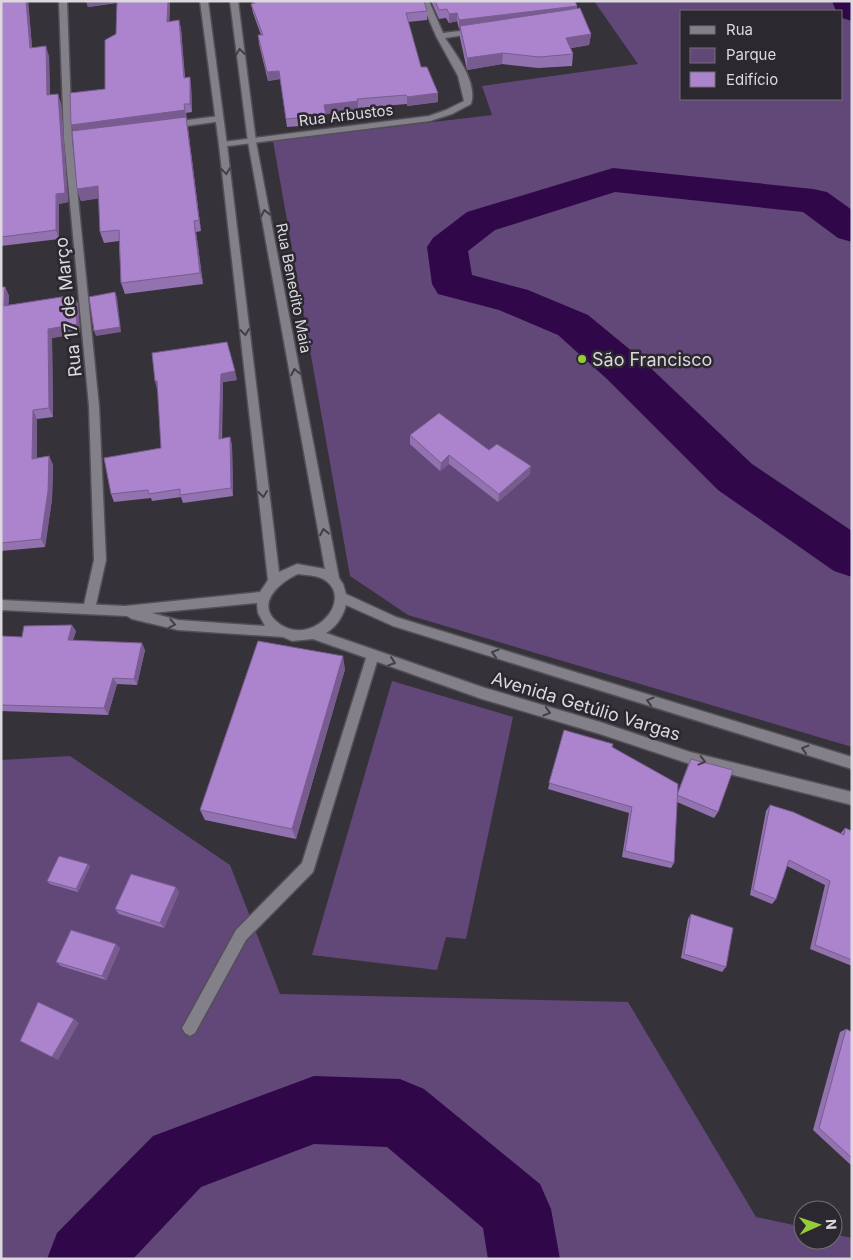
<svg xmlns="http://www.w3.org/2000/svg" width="853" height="1260" font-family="Inter,sans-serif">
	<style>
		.green { fill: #624779; fill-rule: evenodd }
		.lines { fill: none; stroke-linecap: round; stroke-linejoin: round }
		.river { fill: #300749; fill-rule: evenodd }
		.street-casing { stroke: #524f56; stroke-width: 3 }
		.secondary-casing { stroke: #524f56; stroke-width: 3 }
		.street { fill: #848089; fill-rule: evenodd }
		.secondary { fill: #848089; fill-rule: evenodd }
		.wall { fill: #9372b0 }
		.shaded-wall { fill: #785c90 }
		.building { fill: #ab84cd; stroke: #785c90 }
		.oneway { stroke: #423e46 }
		.poi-dot { fill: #95cc3b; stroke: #2c282f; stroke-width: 2 }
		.labels { text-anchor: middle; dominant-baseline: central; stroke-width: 5; stroke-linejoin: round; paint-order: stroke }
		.far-street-label { font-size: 15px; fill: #dcd9de; stroke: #2c282f }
		.street-label { font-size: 18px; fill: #dcd9de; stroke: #2c282f }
		.poi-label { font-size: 18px; fill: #dcd9de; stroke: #2c282f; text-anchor: start }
	</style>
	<rect width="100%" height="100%" fill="#363239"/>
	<!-- green -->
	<g class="green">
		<path d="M594 1H852V747L408 615 350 576 273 141 492 115 482 86 638 64ZM682 11H842V99H682Z"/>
		<polygon points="392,681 513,717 466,939 446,937 437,970 312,955"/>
		<polygon points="70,756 230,865 280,994 628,1002 756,1217 803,1227 803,1240 833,1240 833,1234 852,1238 852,1259 1,1259 1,760"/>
	</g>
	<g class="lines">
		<!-- river -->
		<g class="river">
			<polygon points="832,1 852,1 852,21 842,18 842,11 836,11"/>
			<polygon points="613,168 813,189 827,192 852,210 852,242 838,238 803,212 615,192 495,230 468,251 472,275 528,290 588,315 639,357 752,464 852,531 852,577 834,571 718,490 607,379 558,335 499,310 438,294 432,284 427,247 433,238 467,212"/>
			<polygon points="314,1076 400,1079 424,1089 540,1184 551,1209 560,1259 488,1259 483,1228 387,1147 314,1144 201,1187 133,1259 47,1259 57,1233 153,1136"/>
		</g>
		<!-- street casing -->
		<g class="street-casing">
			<g id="street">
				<polygon points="59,1 67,1 72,139 99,406 106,560 95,609 93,613 89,614 85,613 83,609 94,560 89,406 64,139"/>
				<path d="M421 1H429L443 33 477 29 481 31 477 33 445 38C456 55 478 82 471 104L452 114 430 121 220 147V143L223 142 429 116 446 110 464 101 458 76 436 36Z"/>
				<polygon points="219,116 223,119 222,121 172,128 168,125 172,122"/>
				<polygon points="373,650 377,651 379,655 313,872 246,940 195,1033 190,1036 185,1033 182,1028 185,1023 236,930 302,863 367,655 369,651"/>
			</g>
		</g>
		<!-- secondary casing -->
		<g class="secondary-casing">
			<path id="secondary" d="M200 1H208L227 145 279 572 297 564 325 569 248 142 230 1H238L256 142 339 578 343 584 346 594 396 617 852 757V769L393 626 346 605C343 617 336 627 326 633L482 687 600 722 690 752 852 792V805L690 764 600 734 482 699 313 639 292 641 283 637 178 630 132 619 127 616 1 610V600L125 606 260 592 268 580 219 145ZM298 574C304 575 314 575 321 578 359 596 311 652 276 621 255 602 282 581 298 574ZM257 603 258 613 265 626 178 620 152 613Z"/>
		</g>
		<!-- street -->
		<use href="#street" class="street"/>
		<!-- secondary -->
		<use href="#secondary" class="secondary"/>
	</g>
	<!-- wall -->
	<g class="wall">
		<polygon points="1,1 28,1 32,48 49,56 50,95 61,103 68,202 59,204 59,239 1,246"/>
		<polygon points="86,1 170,1 169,22 179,20 181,29 185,77 191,85 192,112 186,113 201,231 196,232 203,284 125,294 121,283 119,241 104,243 100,232 99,198 81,201 77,189 73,131 105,89 116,34 117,3 88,7"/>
		<polygon points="252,1 424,1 427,11 427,20 408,22 421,67 438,93 438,102 407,106 407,104 358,108 358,110 325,114 326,124 287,127 280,79 268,81 259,44 258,35 261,35 253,13 251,4 253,4"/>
		<polygon points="431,1 575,1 577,6 577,9 591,34 589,45 571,48 573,54 572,66 538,68 502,64 467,70 460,38 460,29 459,29 457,21 449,23 446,18 439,19"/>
		<polygon points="1,287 5,287 9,296 8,305 74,295 78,304 80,333 52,338 53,417 37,419 37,458 49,456 53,465 52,499 45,547 1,551"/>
		<polygon points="237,380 223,382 222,439 230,437 232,446 233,496 183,503 181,497 152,501 151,498 114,502 111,494 161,448 158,389 155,381"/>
		<polygon points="410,435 489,450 530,474 498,502 449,464 440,471 410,444"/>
		<polygon points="76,631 73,640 145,650 137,685 117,684 108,715 1,711 1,636 22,637"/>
		<polygon points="345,669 296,839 205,820 200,810"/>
		<polygon points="564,730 612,747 678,792 688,765 691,759 718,812 714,818 677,802 674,863 671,868 622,857 629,813 548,789"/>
		<polygon points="770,805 840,834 845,828 852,831 852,966 810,949 825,885 787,866 776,899 772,904 750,895 766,811"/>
		<polygon points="90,866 78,892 50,884 47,881"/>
		<polygon points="179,892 164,928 119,914 115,909"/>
		<polygon points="691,914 726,967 722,972 681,958 688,919"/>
		<polygon points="120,948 106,980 61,966 56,962"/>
		<polygon points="846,1029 852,1032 852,1166 813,1130 840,1032"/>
	</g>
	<!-- shaded-wall -->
	<g class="shaded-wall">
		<polygon points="26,1 28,1 33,57 30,48"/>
		<polygon points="86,1 120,1 120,2 88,7"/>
		<polygon points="168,1 170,1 170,7 169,31 167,22"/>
		<polygon points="577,6 576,15 460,26 460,29 459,29 459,20"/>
		<polygon points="457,13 457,21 449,23 449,14"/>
		<polygon points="179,20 181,29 185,86 184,78"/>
		<polygon points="591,34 589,45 565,49 566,38"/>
		<polygon points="46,46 49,56 50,105 47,95"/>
		<polygon points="503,53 502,64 467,70 467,58"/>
		<polygon points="279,71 280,79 268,81 267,72"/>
		<polygon points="190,77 191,85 192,112 190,104"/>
		<polygon points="438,93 438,102 407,106 407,97"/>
		<polygon points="58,94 61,103 68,202 59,204 59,239 56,230"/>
		<polygon points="358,101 358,110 325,114 324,105"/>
		<polygon points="184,104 188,128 201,231 199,220 74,134 71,125"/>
		<polygon points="98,186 102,198 81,201 77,189"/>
		<polygon points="194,221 196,232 203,284 200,273"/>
		<polygon points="5,287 9,296 8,315 4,306"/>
		<polygon points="115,292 117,297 121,332 96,336 94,331"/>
		<polygon points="74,295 78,304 80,333 52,338 53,417 49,408 48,329"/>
		<polygon points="235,371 237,380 223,382 221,447 219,439 221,374"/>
		<polygon points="155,381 157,381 160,389 157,390"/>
		<polygon points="33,410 37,419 37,467 32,459"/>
		<polygon points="230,437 232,446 233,496 231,488"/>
		<polygon points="449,455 449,464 440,471 441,463"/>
		<polygon points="49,456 53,465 52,499 45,547 41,539"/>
		<polygon points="531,466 530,474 498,502 499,494"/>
		<polygon points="72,625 76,631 71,646 68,640"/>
		<polygon points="142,643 145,650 137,685 134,679"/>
		<polygon points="343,656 345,669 296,839 292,829"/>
		<polygon points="113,678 117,684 108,715 104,708"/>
		<polygon points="88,864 90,866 78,892 76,889"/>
		<polygon points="176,887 179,892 164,928 160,923"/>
		<polygon points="116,944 120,948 106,980 102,976"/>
		<polygon points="74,1019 79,1023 58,1060 52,1057"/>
	</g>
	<!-- building -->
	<g class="building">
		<polygon points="1,1 26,1 30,48 46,46 47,95 58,94 65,193 56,194 56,230 1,237"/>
		<polygon points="117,1 168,1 167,22 179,20 184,78 190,77 190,104 184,104 185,110 71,125 70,93 105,89 105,40 116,34"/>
		<polygon points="254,1 424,1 427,11 406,13 421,67 427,67 438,93 407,97 406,95 357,99 358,101 324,105 326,115 286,119 279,71 267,72 258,35 263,35 251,4 255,3"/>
		<polygon points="435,1 575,1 577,6 459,20 457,13 449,14 447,9 439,10"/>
		<polygon points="580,8 591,34 566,38 573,54 539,57 503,53 467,58 460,26"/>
		<polygon points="186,117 199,220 194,221 200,273 121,283 119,230 100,232 98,186 77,189 72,131"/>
		<polygon points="1,287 5,287 4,306 74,295 77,324 48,329 49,408 33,410 32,459 49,456 48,491 41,539 1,543"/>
		<polygon points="115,292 120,327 94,331 89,297"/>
		<polygon points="227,342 235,371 221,374 219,439 230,437 231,488 180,495 180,489 149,494 148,490 111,494 104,458 161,448 157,381 155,381 152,353"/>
		<polygon points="439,413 489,450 497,444 531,466 499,494 449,455 441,463 410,435"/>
		<polygon points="72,625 68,640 142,643 134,679 113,678 104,708 1,705 1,636 22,637 24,626"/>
		<polygon points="258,641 343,656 292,829 200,810"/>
		<polygon points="564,730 613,744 612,747 678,784 674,863 625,851 632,807 549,783"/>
		<polygon points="691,759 733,770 718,812 677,795"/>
		<polygon points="770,805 793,812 844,835 845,828 852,831 852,960 815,945 830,881 789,860 776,899 753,890"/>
		<polygon points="59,856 88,864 76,889 47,881"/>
		<polygon points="131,874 176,887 160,923 115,909"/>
		<polygon points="691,914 733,928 726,967 684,954"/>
		<polygon points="71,930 116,944 102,976 56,962"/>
		<polygon points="38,1002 74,1019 52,1057 20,1041"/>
		<polygon points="846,1029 852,1032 852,1158 819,1128"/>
	</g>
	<!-- one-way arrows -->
	<defs><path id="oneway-chevron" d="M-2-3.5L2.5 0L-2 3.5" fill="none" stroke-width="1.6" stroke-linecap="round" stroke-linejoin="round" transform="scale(1.25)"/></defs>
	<g class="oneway">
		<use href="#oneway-chevron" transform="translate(240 52) rotate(-97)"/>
		<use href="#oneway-chevron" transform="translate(226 171) rotate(83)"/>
		<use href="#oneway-chevron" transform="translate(265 213) rotate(-101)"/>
		<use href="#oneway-chevron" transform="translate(245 332) rotate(83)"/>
		<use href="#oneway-chevron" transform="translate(295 372) rotate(-101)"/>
		<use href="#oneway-chevron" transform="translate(263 494) rotate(83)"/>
		<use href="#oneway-chevron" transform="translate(324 532) rotate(-101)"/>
		<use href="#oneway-chevron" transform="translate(172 624) rotate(11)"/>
		<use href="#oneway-chevron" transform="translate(495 653) rotate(-163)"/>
		<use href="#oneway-chevron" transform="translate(392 662) rotate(19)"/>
		<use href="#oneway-chevron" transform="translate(650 701) rotate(-163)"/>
		<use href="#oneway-chevron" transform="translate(547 712) rotate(16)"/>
		<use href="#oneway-chevron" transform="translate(805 749) rotate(-163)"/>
		<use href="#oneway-chevron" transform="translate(702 761) rotate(14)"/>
	</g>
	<!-- markers -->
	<circle class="poi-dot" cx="582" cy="359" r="5"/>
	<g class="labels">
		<!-- far-street labels -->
		<g class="far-street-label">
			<text transform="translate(346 115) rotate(-7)">Rua Arbustos</text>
			<text transform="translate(294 288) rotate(79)">Rua Benedito Maia</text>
		</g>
		<!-- street labels -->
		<g class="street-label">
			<text transform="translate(68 307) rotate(-96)">Rua 17 de Março</text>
			<text transform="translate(586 706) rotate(17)">Avenida Getúlio Vargas</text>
		</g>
		<!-- poi labels -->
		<g class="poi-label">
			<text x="592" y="359">São Francisco</text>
		</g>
	</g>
	<!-- border -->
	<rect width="853" height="1260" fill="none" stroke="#dcd9de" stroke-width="5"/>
	<!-- legend -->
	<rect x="680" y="10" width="162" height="90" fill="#2c282f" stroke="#726f75"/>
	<rect x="690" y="26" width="25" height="8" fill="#848089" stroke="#726f75"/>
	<text x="726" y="35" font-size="15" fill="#dcd9de">Rua</text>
	<rect x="690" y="48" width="25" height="15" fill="#624779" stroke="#726f75"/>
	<text x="726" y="60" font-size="15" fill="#dcd9de">Parque</text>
	<rect x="690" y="72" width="25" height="15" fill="#ab84cd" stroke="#726f75"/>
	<text x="726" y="85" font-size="15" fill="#dcd9de">Edifício</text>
	<!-- north arrow -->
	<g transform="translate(818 1225) rotate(87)"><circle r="24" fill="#2c282f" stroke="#726f75"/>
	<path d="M0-4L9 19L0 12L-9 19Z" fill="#95cc3b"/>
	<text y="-8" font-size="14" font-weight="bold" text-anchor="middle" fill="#dcd9de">N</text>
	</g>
</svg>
